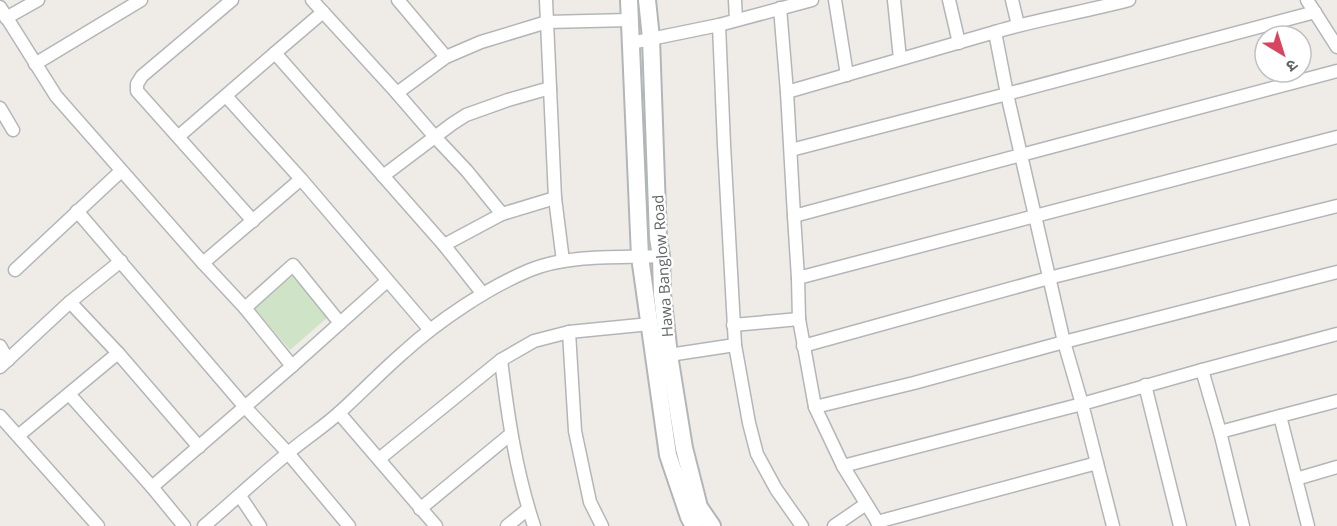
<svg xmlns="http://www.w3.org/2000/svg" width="1337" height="526" font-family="'Open Sans','Noto Sans Devanagari',sans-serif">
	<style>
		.green { fill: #cfe4c7 }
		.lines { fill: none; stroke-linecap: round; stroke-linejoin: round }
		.street-casing { stroke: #b3b6b8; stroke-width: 15 }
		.secondary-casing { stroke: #b2b6b8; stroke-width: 20 }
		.street { stroke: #fff; stroke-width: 12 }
		.secondary { stroke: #fff; stroke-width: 16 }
		.labels { text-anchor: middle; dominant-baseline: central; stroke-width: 4.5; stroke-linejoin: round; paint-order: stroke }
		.street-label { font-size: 15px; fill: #5f6466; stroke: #fff }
	</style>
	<rect width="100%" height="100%" fill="#efece8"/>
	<!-- green -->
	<polygon class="green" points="292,276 328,317 290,350 254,308"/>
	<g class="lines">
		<!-- street casing -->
		<g class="street-casing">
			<g id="street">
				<polyline points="232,0 142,76 137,84 137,91 253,221"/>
				<polyline points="312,0 397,93 435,137 467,171 502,214"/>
				<polyline points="398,0 446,57"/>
				<polyline points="546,0 555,198 563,261"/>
				<polyline points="735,0 736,20"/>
				<polyline points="835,0 847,75"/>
				<polyline points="894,0 900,59"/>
				<polyline points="949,0 959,43"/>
				<polyline points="1012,0 1018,25"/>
				<polyline points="1307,0 1337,47"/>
				<polyline points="0,7 56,96 203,263 245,308 292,366"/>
				<polyline points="780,8 787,92 794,216 798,278 799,319 815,407 843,466"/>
				<polyline points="6,18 38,0"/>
				<polyline points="719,25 724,145 735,345 749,423 757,454 776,489 802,526"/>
				<path d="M995 32C1039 19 1084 12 1129 0"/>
				<polyline points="631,43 719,25 812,0"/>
				<polyline points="275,53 444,245 483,294"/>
				<polyline points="35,64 141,0"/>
				<polyline points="787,92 995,32 1007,94 791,150"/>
				<polyline points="397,93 446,57 481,42 547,22 629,20"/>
				<polyline points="226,96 301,179 430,330"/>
				<polyline points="0,108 13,130"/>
				<polyline points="179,136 275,53 323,12"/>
				<polyline points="383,176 452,124 466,115 508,100 550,88"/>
				<polyline points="77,211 245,407 288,453 349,526"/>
				<polyline points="794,216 1021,155 1007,94 1315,12"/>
				<polyline points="444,245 502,214 555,198"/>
				<polyline points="203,263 301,179"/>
				<polyline points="15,270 121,171"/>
				<polyline points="798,278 1337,137"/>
				<polyline points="70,302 118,353 199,447"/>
				<polyline points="245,308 293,265 340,323"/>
				<polyline points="733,325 799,319"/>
				<polyline points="569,332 575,431 590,502 602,526"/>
				<polyline points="0,346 8,360"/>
				<polyline points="803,346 1049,278 1337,206"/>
				<polyline points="669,355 735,345"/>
				<path d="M501 360C508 417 516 472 534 526"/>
				<polyline points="0,367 70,302 121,261"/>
				<polyline points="1202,370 1220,432 1243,526"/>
				<polyline points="1145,385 1180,526"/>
				<polyline points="69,394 152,487 184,526"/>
				<polyline points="815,407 914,383 1064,342 1337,272"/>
				<polyline points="339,413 436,526"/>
				<polyline points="0,416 98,526"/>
				<polyline points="1220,432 1280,416"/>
				<polyline points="18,436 118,353"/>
				<polyline points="379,459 501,360 534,341 569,332 650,324"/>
				<polyline points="1296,479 1337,467"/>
				<polyline points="152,487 292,366 387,281"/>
				<polyline points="240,496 260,526"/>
				<polyline points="420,509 511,434"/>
				<polyline points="877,522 1097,463"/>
				<path d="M204 526C232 502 259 477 287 454 304 439 324 427 341 411 362 392 382 371 404 352 438 321 487 288 530 270 569 254 619 258 661 256"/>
				<polyline points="507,526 528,509"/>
				<polyline points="834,526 866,504"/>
				<polyline points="880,526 843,466 1082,404 1064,342 1021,155 1337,71"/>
				<polyline points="1113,526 1082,404 1202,370 1337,334"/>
				<polyline points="1308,526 1280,416 1337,401"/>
			</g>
		</g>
		<!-- secondary casing -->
		<g class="secondary-casing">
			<g id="secondary">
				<polyline points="629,0 640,257 668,455 689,517 694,526"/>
				<polyline points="647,0 651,38 658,238 661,256 662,294 669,355 684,448 699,507 712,526"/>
			</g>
		</g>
		<!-- street -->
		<use href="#street" class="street"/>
		<!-- secondary -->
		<use href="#secondary" class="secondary"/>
	</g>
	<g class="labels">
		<!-- street labels -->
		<g class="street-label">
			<text transform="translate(662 266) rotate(-94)">Hawa Banglow Road</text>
		</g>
	</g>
	<!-- north arrow -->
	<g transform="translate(1283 54) rotate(142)"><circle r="28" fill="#ffffff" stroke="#bfc1c2" stroke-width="1.5"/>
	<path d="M0-4.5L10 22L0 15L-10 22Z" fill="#d84561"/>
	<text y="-9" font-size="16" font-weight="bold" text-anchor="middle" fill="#5f6466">उ</text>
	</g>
</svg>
